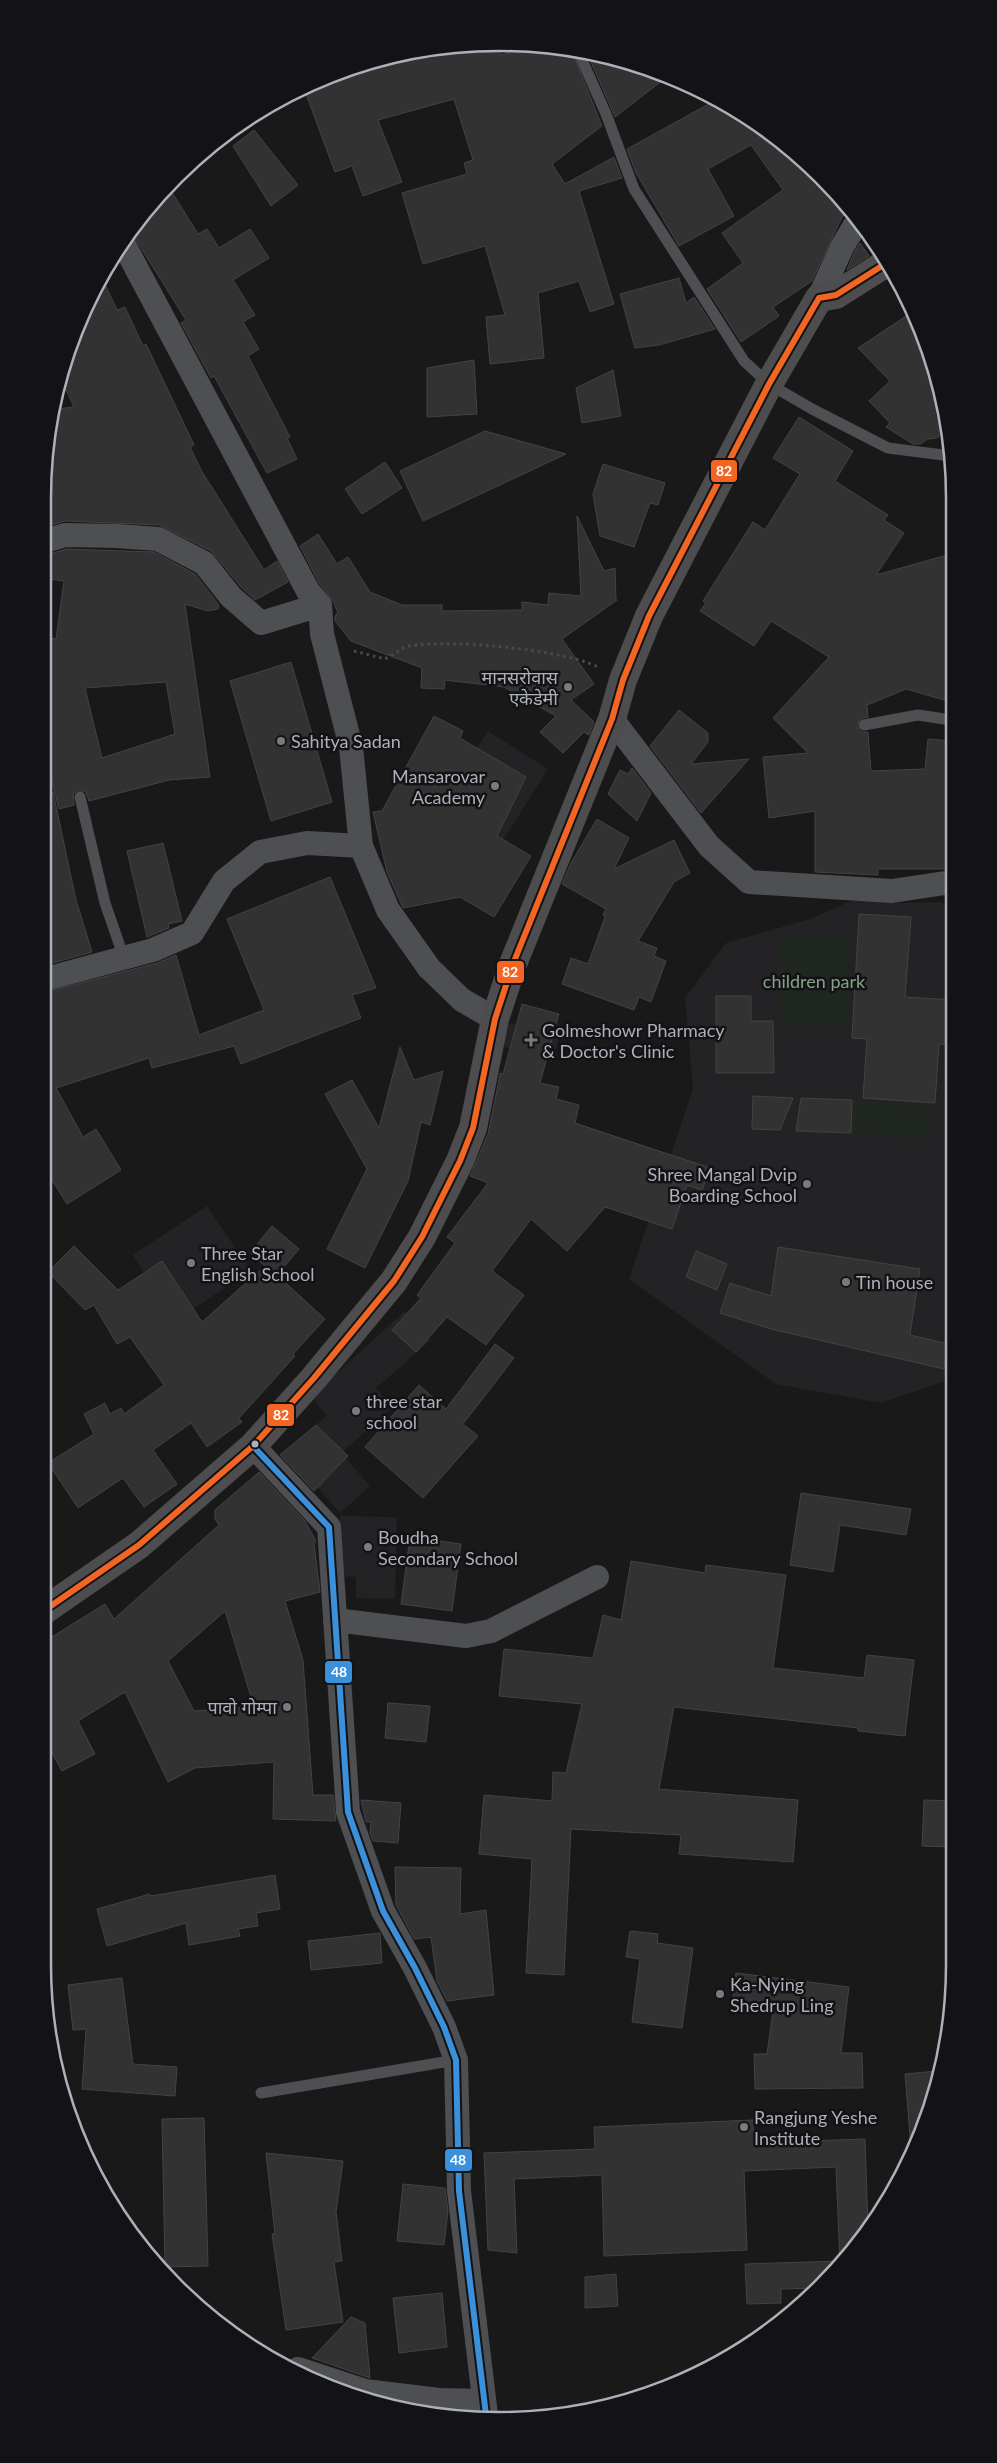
<svg xmlns="http://www.w3.org/2000/svg" width="997" height="2463" font-family="Lato,'Noto Sans Devanagari',sans-serif">
	<style>
		.built { fill: #232325 }
		.green { fill: #202620 }
		.building { fill: #323233; stroke: #424345; fill-rule: evenodd }
		.lines { fill: none; stroke-linecap: round; stroke-linejoin: round }
		.path { stroke: #494b4d; stroke-width: 3; stroke-dasharray: 2.5 4; stroke-linecap: butt }
		.lane { stroke: #4e4f52; stroke-width: 11 }
		.street { stroke: #4e4f52; stroke-width: 24 }
		.secondary { stroke: #4d4d50; stroke-width: 28 }
		.bus-1-casing { stroke: #131315; stroke-width: 10 }
		.bus-2-casing { stroke: #131315; stroke-width: 10 }
		.bus-1 { stroke: #3a90db; stroke-width: 6 }
		.bus-2 { stroke: #f26522; stroke-width: 6 }
		.poi-dot { fill: #797b81; stroke: #131315; stroke-width: 2 }
		.bus-dot { fill: #acb0b9; stroke: #131315; stroke-width: 2 }
		.labels { text-anchor: middle; dominant-baseline: central; stroke-width: 5; stroke-linejoin: round; paint-order: stroke }
		.poi-label { font-size: 18px; fill: #acb0b9; stroke: #131315; text-anchor: start }
		.park-label { font-size: 18px; fill: #84a285; stroke: #131315 }
		.rim { fill: none; stroke: #acb0b9; stroke-width: 2.5 }
		.line-badge { stroke: #131315; stroke-width: 2 }
		.badge-label { font-size: 14px; text-anchor: middle; font-weight: bold; fill: #fff }
	</style>
	<rect width="100%" height="100%" fill="#191919"/>
	<!-- built -->
	<g class="built">
		<polygon points="488,731 548,769 502,842 441,803"/>
		<polygon points="853,900 903,903 940,902 952,906 953,1370 951,1379 881,1403 776,1384 629,1279 693,1089 685,998 726,943 810,919"/>
		<polygon points="509,1023 560,1035 552,1062 502,1046"/>
		<polygon points="207,1206 251,1271 173,1322 133,1255"/>
		<polygon points="405,1311 431,1340 376,1388 393,1407 341,1453 370,1486 340,1513 286,1452 327,1415 311,1397"/>
		<polygon points="340,1516 397,1517 395,1599 356,1598 356,1577 338,1576"/>
	</g>
	<!-- green -->
	<g class="green">
		<polygon points="848,936 850,1024 781,1026 778,938"/>
		<polygon points="852,1100 931,1107 929,1138 850,1133"/>
	</g>
	<!-- building -->
	<g class="building">
		<polygon points="468,44 498,44 501,55 534,46 571,49 602,126 552,164 565,184 614,157 622,178 579,191 614,304 590,312 579,281 538,293 544,358 490,364 486,317 505,315 485,246 423,264 402,193 467,174 464,163 473,160 454,99 378,120 402,182 363,196 352,166 335,172 306,94 394,60 392,56"/>
		<polygon points="587,53 645,67 667,77 615,117"/>
		<polygon points="714,101 752,119 842,198 850,210 842,217 812,281 773,307 779,316 741,342 707,289 743,263 722,233 783,190 751,145 708,169 734,216 679,246 636,173 627,149"/>
		<polygon points="254,130 298,185 271,206 233,146"/>
		<polygon points="168,186 198,234 207,229 219,248 250,229 269,258 233,280 255,315 243,322 259,349 248,356 290,437 287,438 297,459 267,473 214,376 211,378 181,323 186,320 131,232 155,198"/>
		<polygon points="860,243 869,256 847,270 854,253"/>
		<polygon points="101,276 117,310 125,307 143,346 146,344 194,445 190,447 201,470 264,570 277,561 288,582 255,600 241,587 211,551 159,525 65,521 44,527 47,472 57,409 74,407 62,381 67,352"/>
		<polygon points="679,278 686,303 694,297 715,329 659,345 635,348 620,294"/>
		<polygon points="912,312 947,427 937,438 928,439 920,444 913,444 886,427 890,423 869,401 890,381 858,348"/>
		<polygon points="474,360 477,414 427,417 427,368"/>
		<polygon points="613,370 621,416 582,423 576,388"/>
		<polygon points="799,417 853,451 835,481 888,515 884,520 904,533 876,575 951,554 951,702 906,689 867,705 868,717 860,719 857,726 861,732 868,732 871,771 925,769 928,739 951,741 952,869 878,869 878,875 815,872 815,811 769,818 763,757 808,753 773,718 829,657 771,621 754,646 700,611 706,603 703,601 753,522 765,530 800,474 773,458"/>
		<polygon points="485,431 566,454 423,521 400,471"/>
		<polygon points="385,462 402,488 362,514 345,489"/>
		<polygon points="603,464 665,483 658,505 650,503 634,547 600,536 593,494"/>
		<polygon points="577,516 604,571 615,568 616,600 617,600 562,639 594,684 571,700 594,722 589,735 584,732 563,753 540,732 556,716 504,687 445,680 444,689 421,688 422,668 351,641 335,621 335,616 338,613 333,601 319,583 300,546 318,534 337,564 348,557 370,592 402,605 442,605 442,611 522,610 522,602 548,605 549,593 581,596"/>
		<path d="M67 549 154 552 195 574 219 605 218 609 208 611 185 604 210 777 169 780 89 801 86 792 79 790 73 794 74 805 59 809 42 744V636L56 639 64 581 42 578 45 555ZM166 682 175 734 102 758 85 688Z"/>
		<polygon points="291,662 332,802 271,821 230,681"/>
		<polygon points="679,710 708,733 708,742 691,764 749,759 701,813 650,746"/>
		<polygon points="434,716 463,731 460,738 526,777 497,836 531,856 494,917 460,897 403,908 387,872 373,812 382,811"/>
		<polygon points="632,768 651,793 637,821 608,794 620,770 628,774"/>
		<polygon points="53,792 76,900 92,952 42,966 42,793"/>
		<polygon points="597,819 629,838 614,869 674,840 690,873 674,882 638,941 657,948 654,956 666,961 651,1002 639,997 634,1010 562,984 571,958 588,964 605,917 603,915 606,909 562,884 571,863"/>
		<polygon points="163,843 182,921 168,924 169,928 147,937 127,851"/>
		<polygon points="330,877 376,988 352,995 361,1018 241,1064 234,1046 152,1068 149,1058 56,1088 83,1137 96,1129 121,1170 67,1204 42,1164 42,993 157,963 176,955 199,1035 264,1010 227,919"/>
		<polygon points="859,914 911,917 905,997 952,1000 950,1044 939,1044 935,1103 863,1098 867,1039 852,1038"/>
		<polygon points="716,996 751,996 751,1021 773,1021 774,1073 716,1073"/>
		<polygon points="522,1004 559,1014 540,1083 559,1087 556,1099 579,1105 575,1123 710,1168 702,1190 687,1185 672,1229 605,1207 567,1251 531,1219 492,1271 524,1295 486,1345 447,1317 416,1352 392,1330 421,1298 417,1295 455,1243 447,1237 488,1183 470,1176 488,1134 499,1080 500,1073 503,1074"/>
		<polygon points="400,1047 414,1080 443,1071 430,1125 421,1122 408,1181 365,1268 327,1249 367,1169 325,1094 352,1080 379,1128"/>
		<polygon points="753,1096 793,1098 780,1130 752,1129"/>
		<polygon points="801,1098 852,1100 851,1133 796,1131"/>
		<polygon points="272,1226 299,1249 277,1275 325,1319 293,1354 295,1356 239,1418 242,1422 207,1447 191,1423 153,1450 177,1484 144,1507 123,1478 78,1508 48,1463 94,1434 84,1414 105,1403 110,1414 121,1408 124,1414 164,1385 130,1337 117,1344 94,1305 85,1310 48,1272 74,1246 118,1290 162,1261 202,1322 265,1266 250,1253"/>
		<polygon points="778,1247 920,1269 910,1335 948,1344 944,1369 771,1329 720,1313 730,1283 771,1296"/>
		<polygon points="696,1251 727,1264 717,1290 686,1277"/>
		<polygon points="495,1344 514,1358 463,1424 478,1436 423,1498 365,1447 419,1385 446,1409"/>
		<polygon points="316,1425 348,1456 314,1491 280,1455"/>
		<path d="M259 1472 305 1521 316 1541 314 1544 320 1592 285 1601 303 1660 313 1795H333L336 1821 273 1819 274 1762 195 1768 168 1782 125 1692 78 1721 95 1754 62 1771 42 1734V1643L105 1604 114 1619 219 1525 215 1519V1510ZM225 1611 254 1707 194 1711 168 1661Z"/>
		<polygon points="801,1493 911,1509 906,1535 840,1525 833,1572 790,1565"/>
		<polygon points="410,1537 461,1544 452,1611 401,1604"/>
		<polygon points="631,1561 705,1573 706,1565 786,1575 773,1668 864,1678 867,1655 914,1660 905,1736 858,1731 858,1728 674,1707 659,1789 798,1800 793,1862 679,1854 681,1835 571,1829 564,1975 526,1973 532,1859 479,1854 484,1795 552,1801 553,1772 566,1773 582,1704 499,1696 504,1649 593,1658 603,1615 621,1620"/>
		<polygon points="388,1703 430,1706 426,1742 385,1738"/>
		<polygon points="361,1800 401,1803 398,1843 373,1841 370,1833 371,1822 366,1822"/>
		<polygon points="924,1800 954,1801 954,1847 922,1846"/>
		<polygon points="395,1867 461,1868 460,1914 486,1910 494,1995 447,2001 437,1981 431,1937 414,1939 396,1905"/>
		<polygon points="275,1875 280,1909 256,1913 258,1926 238,1929 240,1936 189,1945 186,1923 107,1946 97,1909 150,1894 151,1896"/>
		<polygon points="630,1931 658,1934 657,1943 693,1948 682,2028 632,2022 640,1959 626,1957"/>
		<polygon points="380,1933 382,1963 311,1970 308,1941"/>
		<polygon points="736,1973 849,1987 841,2053 862,2053 863,2088 755,2089 754,2054 767,2054 773,2011 732,2006"/>
		<polygon points="122,1978 133,2064 177,2067 175,2096 82,2089 86,2029 73,2030 68,1985"/>
		<polygon points="937,2071 930,2111 911,2148 905,2074"/>
		<polygon points="204,2118 208,2266 165,2267 162,2119"/>
		<polygon points="753,2120 754,2143 865,2139 868,2227 860,2242 818,2288 781,2289 781,2303 747,2304 745,2264 840,2261 836,2167 744,2171 747,2250 604,2256 602,2175 514,2179 517,2253 488,2250 484,2153 595,2149 594,2127"/>
		<polygon points="266,2153 343,2161 336,2212 342,2261 334,2262 343,2322 286,2330 272,2234 275,2234"/>
		<polygon points="403,2184 445,2188 448,2211 444,2245 397,2241"/>
		<polygon points="616,2274 618,2306 585,2308 585,2277"/>
		<polygon points="442,2293 447,2347 399,2353 393,2298"/>
		<polygon points="351,2317 365,2323 370,2378 312,2358"/>
	</g>
	<g class="lines">
		<!-- path -->
		<path class="path" d="M354 651 385 659C393 655 401 648 409 646 450 639 562 649 598 667"/>
		<!-- lane -->
		<g class="lane">
			<polyline points="578,51 606,114 634,189 744,361 769,384 812,409 888,448 951,456"/>
			<polyline points="864,725 918,715 951,720"/>
			<polyline points="80,797 105,903 124,958"/>
			<polyline points="261,2093 456,2060"/>
		</g>
		<!-- street -->
		<g class="street">
			<polyline points="123,243 308,591 320,605 322,634 351,747 361,846 388,910 429,968 462,1000 495,1019"/>
			<polyline points="819,298 842,247 857,222"/>
			<polyline points="42,542 65,535 117,536 158,539 204,563 231,597 261,623 320,605"/>
			<polyline points="612,719 709,846 749,882 892,891 952,882"/>
			<polyline points="42,980 153,950 192,933 224,881 260,852 307,843 361,846"/>
			<polyline points="253,1446 329,1527 348,1812 383,1911 415,1968 444,2027 456,2060 459,2191 486,2415"/>
			<polyline points="335,1620 466,1636 491,1631 597,1577"/>
			<polyline points="298,2369 365,2391 439,2400 484,2401"/>
		</g>
		<!-- secondary -->
		<polyline class="secondary" points="42,1612 139,1545 253,1446 314,1378 394,1281 422,1237 460,1161 473,1128 495,1019 513,964 612,719 623,680 649,616 769,384 819,298 836,295 885,264"/>
		<!-- bus-1 casing -->
		<g class="bus-1-casing">
			<polyline id="bus-1" points="253,1446 329,1527 348,1812 383,1911 415,1968 444,2027 456,2060 459,2191 486,2415"/>
		</g>
		<!-- bus-2 casing -->
		<g class="bus-2-casing">
			<polyline id="bus-2" points="42,1612 139,1545 253,1446 314,1378 394,1281 422,1237 460,1161 473,1128 495,1019 513,964 612,719 623,680 649,616 769,384 819,298 836,295 885,264"/>
		</g>
		<!-- bus-1 -->
		<use href="#bus-1" class="bus-1"/>
		<!-- bus-2 -->
		<use href="#bus-2" class="bus-2"/>
	</g>
	<!-- markers -->
	<g class="poi-dot">
		<circle cx="568" cy="687" r="5"/>
		<circle cx="281" cy="741" r="5"/>
		<circle cx="495" cy="786" r="5"/>
		<path d="M528.5 1032.5h5v5h5v5h-5v5h-5v-5h-5v-5h5z"/>
		<circle cx="807" cy="1184" r="5"/>
		<circle cx="191" cy="1263" r="5"/>
		<circle cx="846" cy="1282" r="5"/>
		<circle cx="356" cy="1411" r="5"/>
		<circle cx="368" cy="1547" r="5"/>
		<circle cx="287" cy="1707" r="5"/>
		<circle cx="720" cy="1994" r="5"/>
		<circle cx="744" cy="2127" r="5"/>
	</g>
	<circle class="bus-dot" cx="255" cy="1444" r="4.5"/>
	<g class="labels">
		<!-- poi labels -->
		<g class="poi-label">
			<text x="558" y="677" text-anchor="end">मानसरोवास<tspan x="558" dy="21">एकेडेमी</tspan></text>
			<text x="291" y="741">Sahitya Sadan</text>
			<text x="485" y="776" text-anchor="end">Mansarovar<tspan x="485" dy="21">Academy</tspan></text>
			<text x="542" y="1030">Golmeshowr Pharmacy<tspan x="542" dy="21">&amp; Doctor's Clinic</tspan></text>
			<text x="797" y="1174" text-anchor="end">Shree Mangal Dvip<tspan x="797" dy="21">Boarding School</tspan></text>
			<text x="201" y="1253">Three Star<tspan x="201" dy="21">English School</tspan></text>
			<text x="856" y="1282">Tin house</text>
			<text x="366" y="1401">three star<tspan x="366" dy="21">school</tspan></text>
			<text x="378" y="1537">Boudha<tspan x="378" dy="21">Secondary School</tspan></text>
			<text x="277" y="1707" text-anchor="end">पावो गोम्पा</text>
			<text x="730" y="1984">Ka-Nying<tspan x="730" dy="21">Shedrup Ling</tspan></text>
			<text x="754" y="2117">Rangjung Yeshe<tspan x="754" dy="21">Institute</tspan></text>
		</g>
		<!-- park labels -->
		<g class="park-label">
			<text x="814" y="981">children park</text>
		</g>
	</g>
	<!-- crop -->
	<path d="M0 0H997V2463H0ZM498 51H499A447 447 0 0 1 946 498V1965A447 447 0 0 1 499 2412H498A447 447 0 0 1 51 1965V498A447 447 0 0 1 498 51Z" fill="#131315" fill-rule="evenodd"/>
	<path class="rim" d="M498 51H499A447 447 0 0 1 946 498V1965A447 447 0 0 1 499 2412H498A447 447 0 0 1 51 1965V498A447 447 0 0 1 498 51Z"/>
	<g class="line-badge">
		<rect x="710" y="459" width="28" height="24" rx="5" fill="#f26522"/>
		<rect x="496" y="960" width="29" height="24" rx="5" fill="#f26522"/>
		<rect x="266" y="1403" width="29" height="24" rx="5" fill="#f26522"/>
		<rect x="324" y="1660" width="29" height="24" rx="5" fill="#3a90db"/>
		<rect x="444" y="2148" width="29" height="24" rx="5" fill="#3a90db"/>
	</g>
	<g class="badge-label">
		<text x="724" y="476">82</text>
		<text x="510" y="977">82</text>
		<text x="281" y="1420">82</text>
		<text x="339" y="1677">48</text>
		<text x="458" y="2165">48</text>
	</g>
</svg>
